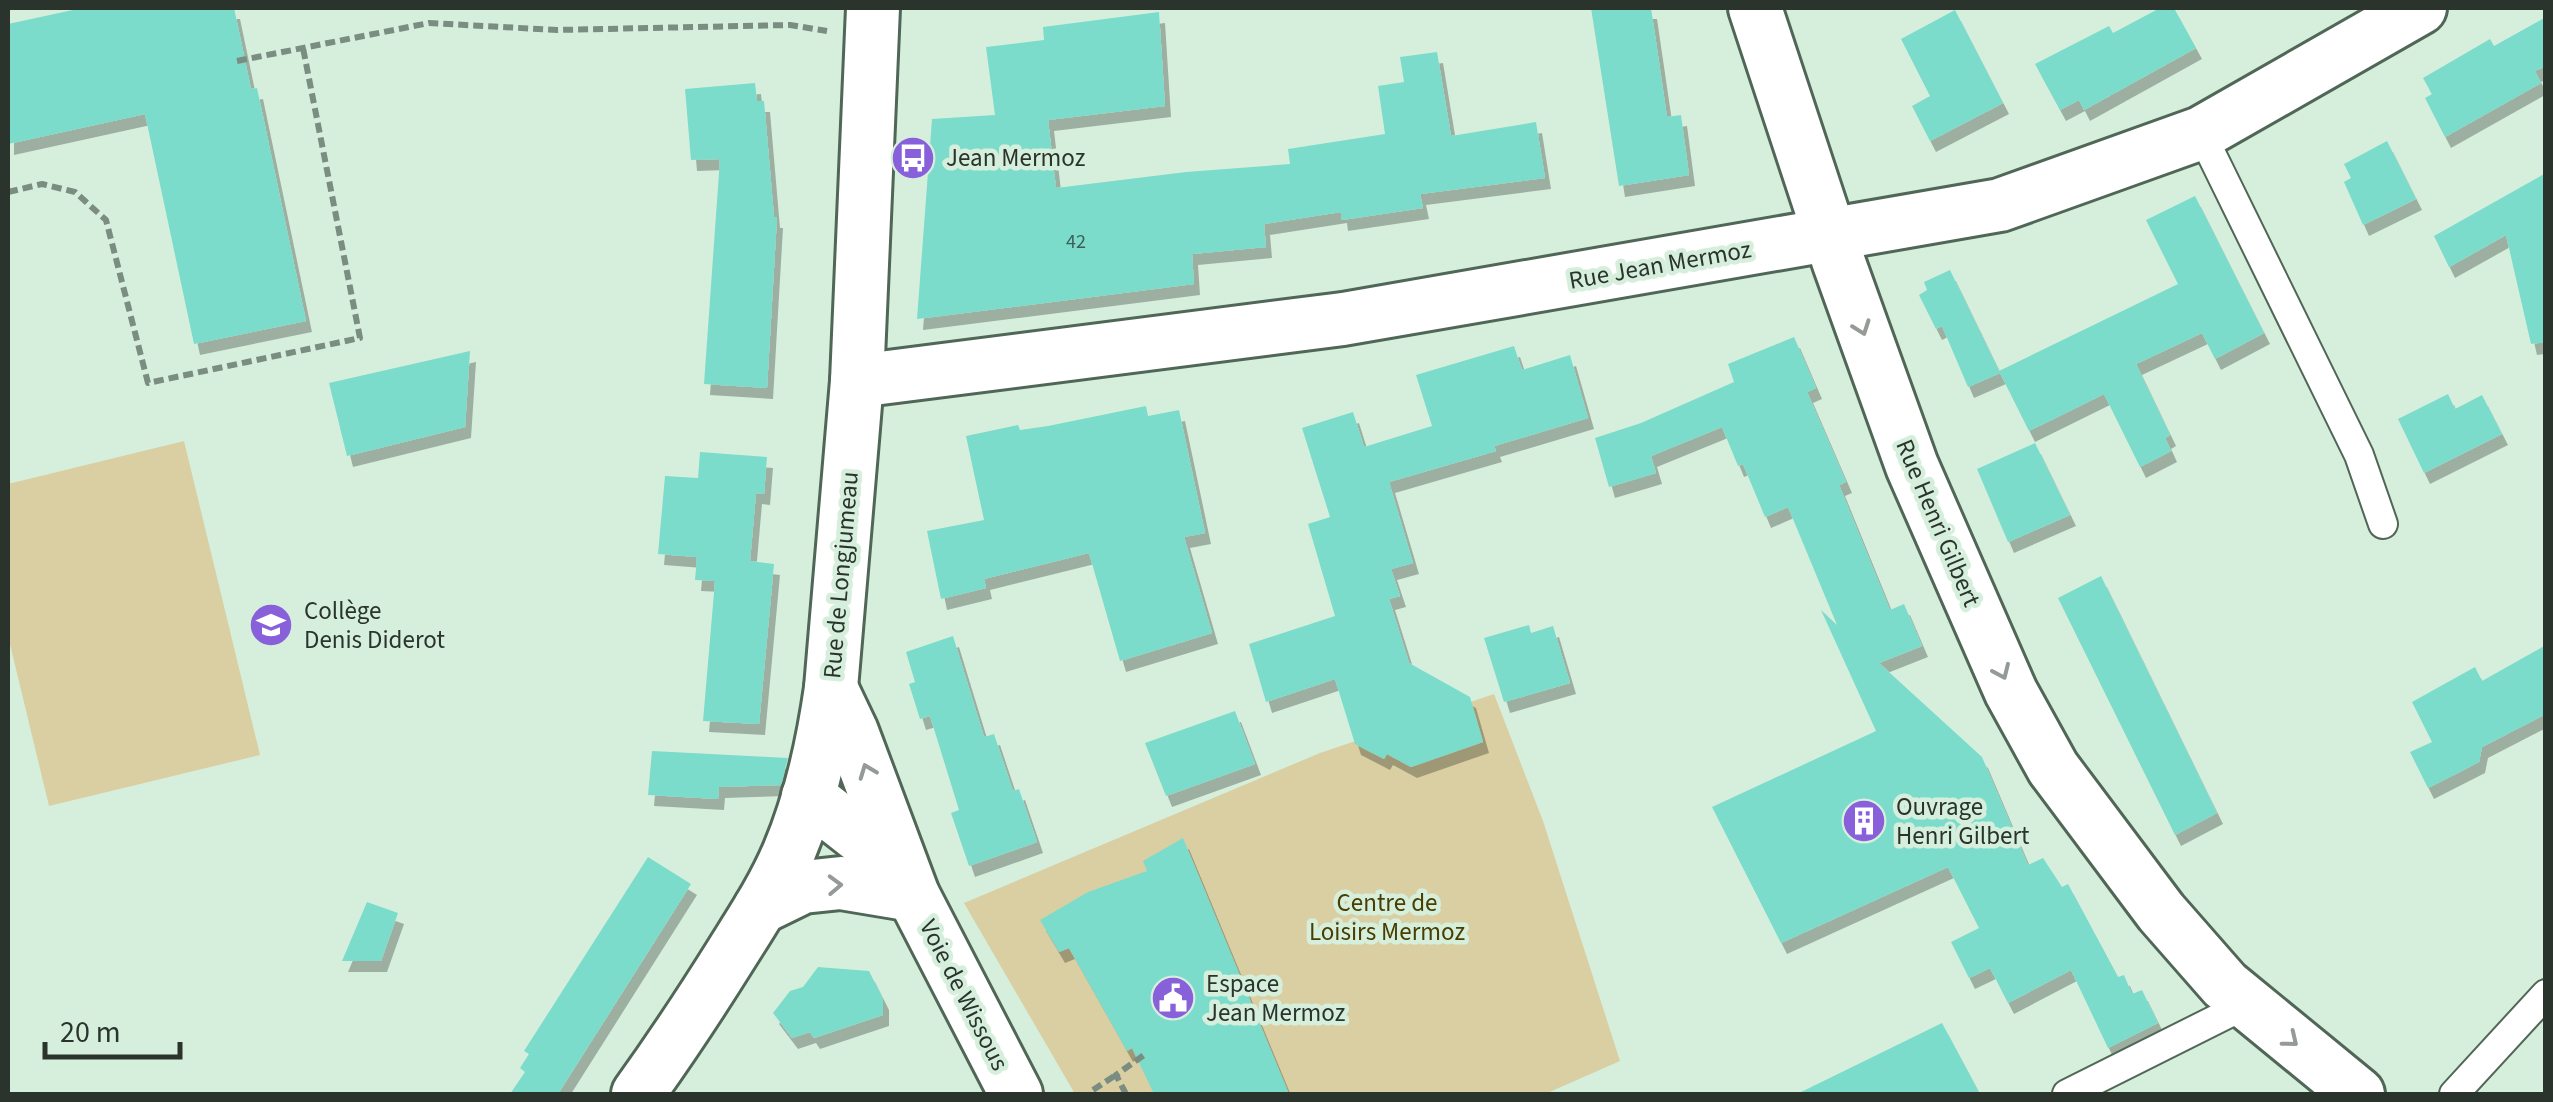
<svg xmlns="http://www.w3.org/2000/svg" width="2553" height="1102" font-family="'Source Sans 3',sans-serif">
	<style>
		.green { fill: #d9cfa2 }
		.building { fill: #7bdccc; filter: url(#shadow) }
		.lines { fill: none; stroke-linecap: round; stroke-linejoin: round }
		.service-casing { stroke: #506656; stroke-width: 32 }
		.minor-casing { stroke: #506656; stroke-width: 58 }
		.path { stroke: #7b8c80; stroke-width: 6; stroke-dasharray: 10 5; stroke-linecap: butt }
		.service { stroke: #fff; stroke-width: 28 }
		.minor { stroke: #fff; stroke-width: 52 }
		.oneway { stroke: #949a96 }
		.labels { text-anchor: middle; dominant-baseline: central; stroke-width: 9; stroke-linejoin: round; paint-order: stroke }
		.number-label { font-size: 20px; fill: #3e5e55 }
		.poi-label { font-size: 25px; fill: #2a342d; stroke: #d6efdc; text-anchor: start }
		.street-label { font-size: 25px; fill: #2a342d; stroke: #d6efdc }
		.park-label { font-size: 25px; fill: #493d00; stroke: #d6efdc }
	</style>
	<defs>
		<filter id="shadow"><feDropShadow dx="6" dy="11" stdDeviation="0" flood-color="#0004"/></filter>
	</defs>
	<rect width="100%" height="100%" fill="#d6efdc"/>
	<!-- green -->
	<g class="green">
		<polygon points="184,441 260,755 49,806 8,636 8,484"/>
		<polygon points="1494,694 1543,821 1620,1061 1545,1094 1075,1094 964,903 1320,753"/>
	</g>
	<!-- building -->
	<g class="building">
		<polygon points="82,8 234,8 251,89 257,88 306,321 194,344 145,114 8,144 8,24"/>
		<polygon points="1591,8 1651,8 1667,117 1681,115 1689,175 1619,186"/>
		<polygon points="2160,8 2174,8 2196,48 2084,110 2079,100 2060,110 2035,64 2109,26 2113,33"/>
		<polygon points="1955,10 2003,103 1930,141 1912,106 1930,96 1901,39"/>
		<polygon points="1159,12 1165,106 1048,120 1056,188 1186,172 1290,164 1288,149 1385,134 1378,86 1404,82 1400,57 1437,52 1451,136 1536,122 1545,178 1420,194 1423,208 1342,220 1341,212 1264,224 1266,247 1192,254 1194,284 917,319 932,119 995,115 986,47 1044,40 1043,27"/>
		<polygon points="2546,17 2546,66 2535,71 2541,83 2445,137 2425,98 2432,94 2423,78 2490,39 2494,46"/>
		<polygon points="755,83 757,101 764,101 774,217 777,217 767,388 704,384 720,159 691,160 685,89"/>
		<polygon points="2387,141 2416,199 2363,225 2344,182 2351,178 2344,164"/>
		<polygon points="2546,173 2546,342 2531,344 2506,235 2449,267 2434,236"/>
		<polygon points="2195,196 2264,333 2215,359 2202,333 2136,364 2170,435 2165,438 2171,451 2140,467 2104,394 2029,431 2000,373 1968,387 1942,326 1936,329 1919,295 1927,290 1924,282 1950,270 1999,371 2178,284 2146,220"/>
		<polygon points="1794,337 1816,388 1807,392 1846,482 1839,485 1890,610 1904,604 1922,646 1879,663 1982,757 2028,865 2043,858 2062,887 2068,884 2118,977 2124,975 2132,994 2142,990 2158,1023 2108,1048 2071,970 2008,1003 1990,968 1969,978 1951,942 1979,928 1948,867 1781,943 1712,807 1876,731 1821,610 1837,625 1788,507 1765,517 1743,464 1738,466 1722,427 1651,456 1656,473 1609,487 1595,438 1641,423 1734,382 1728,364"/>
		<polygon points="1514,346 1522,370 1570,355 1588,418 1494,446 1496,451 1389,482 1413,563 1391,569 1400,596 1389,599 1409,663 1470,697 1483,742 1411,767 1387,754 1384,759 1355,744 1335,679 1266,702 1249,644 1335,616 1308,524 1330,517 1302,428 1353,412 1364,447 1432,426 1416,375"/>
		<polygon points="470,351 465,427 347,456 329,383"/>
		<polygon points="2448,394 2455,409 2482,395 2502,434 2424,473 2398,419"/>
		<polygon points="1146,406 1148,416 1179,410 1205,533 1184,537 1212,633 1120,661 1089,553 984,579 986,588 941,599 927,531 984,520 966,436 1018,425 1020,430 1048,426"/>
		<polygon points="2035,443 2070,515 2008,542 1977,469"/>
		<polygon points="700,452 767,457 764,494 756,493 750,561 774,564 759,724 703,721 715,581 695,580 697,557 658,554 665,476 698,478"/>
		<polygon points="2101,576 2217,813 2175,835 2058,598"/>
		<polygon points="1529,625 1531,633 1553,626 1570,683 1504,702 1484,638"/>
		<polygon points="953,636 984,737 994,734 1013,791 1019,789 1037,842 969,866 951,813 959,810 930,716 920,719 909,684 915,682 906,652"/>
		<polygon points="2546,645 2546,714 2482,747 2479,762 2428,788 2410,752 2432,742 2412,702 2475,667 2482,681"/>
		<polygon points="1235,711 1255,764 1166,796 1145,743"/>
		<polygon points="652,751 788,758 781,785 719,787 718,799 648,795"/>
		<polygon points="1183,838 1289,1094 1154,1094 1132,1048 1127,1051 1069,948 1059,952 1040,920 1088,892 1147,871 1143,861"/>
		<polygon points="648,857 691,884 558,1094 510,1094 525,1072 520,1068 529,1054 524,1051"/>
		<polygon points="367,902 398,913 381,961 342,961"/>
		<polygon points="818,967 869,971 883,999 883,1015 814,1038 810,1032 792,1038 773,1013 790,991 803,987"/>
		<polygon points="1942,1023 1980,1094 1797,1094"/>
	</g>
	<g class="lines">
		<!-- service casing -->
		<g class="service-casing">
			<g id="service">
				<polyline points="2201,133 2359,455 2383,524"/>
				<polyline points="2067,1094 2247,1004"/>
				<polyline points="2454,1094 2546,994"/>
			</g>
		</g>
		<!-- minor casing -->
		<g class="minor-casing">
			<g id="minor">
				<polyline points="1755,8 1839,263 1912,466 2011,692 2053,768 2161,912 2225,985 2358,1094"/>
				<polyline points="857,381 1343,319 2000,205 2201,133 2420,8"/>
				<polyline points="831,688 852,732 913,895 1016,1094"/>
				<polyline points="808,796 868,843 899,879"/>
				<polyline points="760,908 803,887 841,883 913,895"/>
				<path d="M638 1094C671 1048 702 1001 732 953 752 921 774 888 789 852 811 800 823 744 831 688L857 381 873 8"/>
			</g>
		</g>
		<!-- path -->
		<g class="path">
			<polyline points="237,61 429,23 557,30 790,25 827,31"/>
			<polyline points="8,192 42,184 75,192 106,220 148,383 360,338 303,48"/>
			<polyline points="1093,1090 1116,1075"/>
			<polyline points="1126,1094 1116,1075 1144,1055"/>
		</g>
		<!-- service -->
		<use href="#service" class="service"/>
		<!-- minor -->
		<use href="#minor" class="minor"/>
	</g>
	<!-- one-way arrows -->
	<defs><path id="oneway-chevron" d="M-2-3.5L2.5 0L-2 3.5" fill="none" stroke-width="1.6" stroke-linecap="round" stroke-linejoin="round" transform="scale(2.5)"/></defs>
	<g class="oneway">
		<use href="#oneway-chevron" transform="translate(1862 328) rotate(70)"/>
		<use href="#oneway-chevron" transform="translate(2002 672) rotate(66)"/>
		<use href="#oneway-chevron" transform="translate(867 771) rotate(-111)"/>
		<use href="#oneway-chevron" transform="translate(835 885) rotate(-2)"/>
		<use href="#oneway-chevron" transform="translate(2291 1040) rotate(39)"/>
	</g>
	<!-- icons -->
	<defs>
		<g id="bus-disc" transform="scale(2.25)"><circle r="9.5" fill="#8760da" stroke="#d6efdc"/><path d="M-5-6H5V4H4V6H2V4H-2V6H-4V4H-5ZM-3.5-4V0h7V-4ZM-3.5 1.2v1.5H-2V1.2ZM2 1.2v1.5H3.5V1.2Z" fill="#fff"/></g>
		<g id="school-disc" transform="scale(2.25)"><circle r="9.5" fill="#8760da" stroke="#d6efdc"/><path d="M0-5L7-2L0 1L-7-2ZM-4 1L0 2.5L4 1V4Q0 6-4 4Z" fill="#fff"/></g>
		<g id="building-disc" transform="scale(2.25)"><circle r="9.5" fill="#8760da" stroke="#d6efdc"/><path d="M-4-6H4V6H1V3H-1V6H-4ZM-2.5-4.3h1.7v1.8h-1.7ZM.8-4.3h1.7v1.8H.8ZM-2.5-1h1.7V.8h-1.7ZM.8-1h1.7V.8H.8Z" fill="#fff"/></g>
		<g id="civic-disc" transform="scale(2.25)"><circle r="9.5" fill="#8760da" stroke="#d6efdc"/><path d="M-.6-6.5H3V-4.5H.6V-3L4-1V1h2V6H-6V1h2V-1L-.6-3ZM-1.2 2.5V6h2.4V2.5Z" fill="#fff"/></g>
	</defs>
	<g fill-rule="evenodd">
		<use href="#bus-disc" x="913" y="158"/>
		<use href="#school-disc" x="271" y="625"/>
		<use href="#building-disc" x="1864" y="821"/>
		<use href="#civic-disc" x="1173" y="998"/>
	</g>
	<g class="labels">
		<!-- number labels -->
		<g class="number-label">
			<text x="1076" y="242">42</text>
		</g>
		<!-- poi labels -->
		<g class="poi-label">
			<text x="946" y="158">Jean Mermoz</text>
			<text x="304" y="611">Collège<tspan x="304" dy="29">Denis Diderot</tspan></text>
			<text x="1896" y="807">Ouvrage<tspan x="1896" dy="29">Henri Gilbert</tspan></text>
			<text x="1206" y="984">Espace<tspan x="1206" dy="29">Jean Mermoz</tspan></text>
		</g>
		<!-- street labels -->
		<g class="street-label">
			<text transform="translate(1660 265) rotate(-10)">Rue Jean Mermoz</text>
			<text transform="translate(1938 523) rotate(67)">Rue Henri Gilbert</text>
			<text transform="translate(841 575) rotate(-85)">Rue de Longjumeau</text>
			<text transform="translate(964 995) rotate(63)">Voie de Wissous</text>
		</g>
		<!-- park labels -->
		<g class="park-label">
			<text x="1387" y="903">Centre de<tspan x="1387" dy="29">Loisirs Mermoz</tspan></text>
		</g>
	</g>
	<!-- border -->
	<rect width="2553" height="1102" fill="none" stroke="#2a342d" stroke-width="20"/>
	<!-- scale -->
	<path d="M45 1042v15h135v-15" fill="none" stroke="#2a342d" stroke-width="5"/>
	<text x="60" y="1042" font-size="30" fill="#2a342d" stroke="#d6efdc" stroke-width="8" paint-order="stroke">20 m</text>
</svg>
